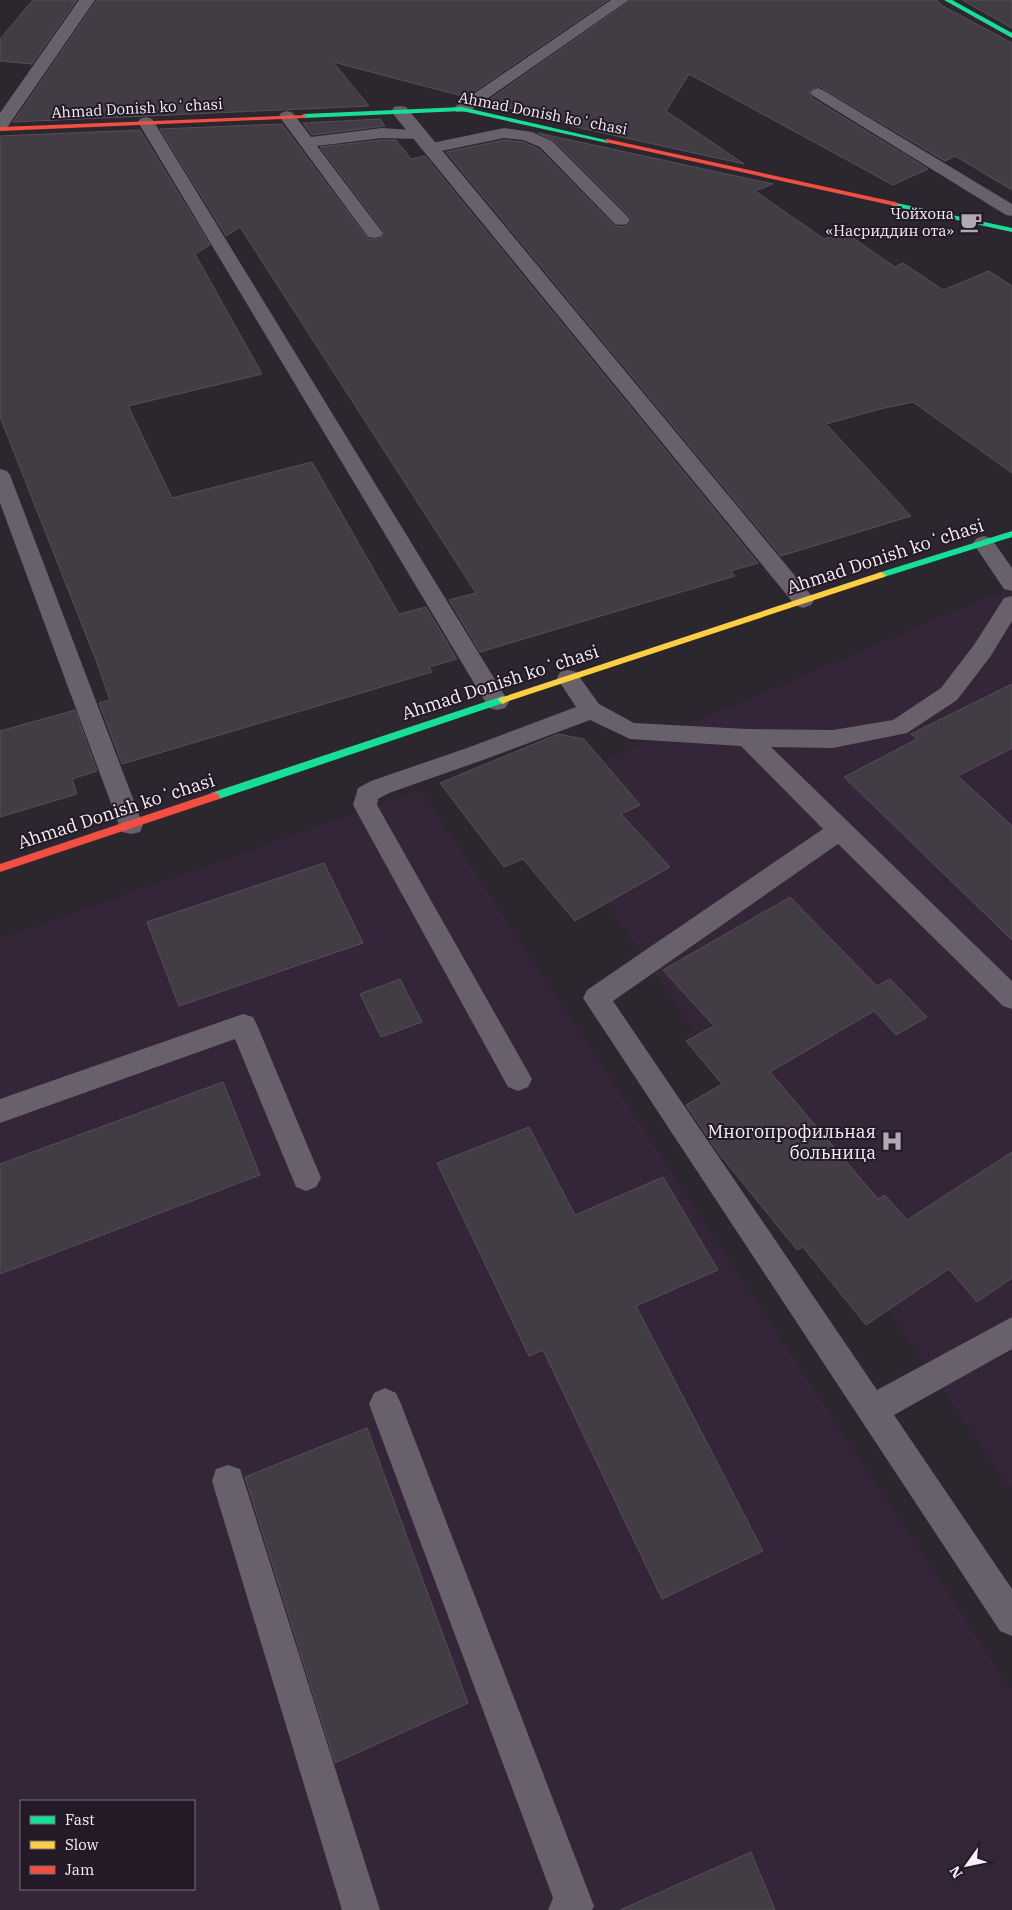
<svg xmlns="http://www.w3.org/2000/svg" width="1012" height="1910" font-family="'IBM Plex Serif',serif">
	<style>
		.built { fill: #342638; fill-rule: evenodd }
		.building { fill: #423d45; stroke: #554f56 }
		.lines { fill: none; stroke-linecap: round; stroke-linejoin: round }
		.lane { fill: #68616b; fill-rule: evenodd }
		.street { fill: #68616b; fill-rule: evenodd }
		.fast { fill: #16e098; fill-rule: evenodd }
		.slow { fill: #ffcf43; fill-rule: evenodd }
		.jam { fill: #f24e42; fill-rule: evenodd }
		.labels { text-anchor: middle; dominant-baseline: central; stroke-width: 4; stroke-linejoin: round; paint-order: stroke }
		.far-street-label { font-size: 15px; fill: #f7f0fa; stroke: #231927 }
		.far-poi-label { font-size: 15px; fill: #f7f0fa; stroke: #231927; text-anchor: end }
		.street-label { font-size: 18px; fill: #f7f0fa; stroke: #231927 }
		.poi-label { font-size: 18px; fill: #f7f0fa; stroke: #231927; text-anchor: end }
	</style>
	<rect width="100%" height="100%" fill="#2c262e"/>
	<!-- built -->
	<g class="built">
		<polygon points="1012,587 1012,1491 530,792"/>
		<path d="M421 790 1012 1691V1910H0V939ZM21 1801H194V1889H21Z"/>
	</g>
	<!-- building -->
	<g class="building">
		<polygon points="33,0 77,0 32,64 0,61 0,39"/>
		<polygon points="97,0 608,0 466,97 333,62 369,106 13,122"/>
		<polygon points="631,0 937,0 941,5 1012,43 1012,190 955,156 945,161 819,86 809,92 812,98 928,169 893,185 689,74 666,111 744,164 567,125 570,124 486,102"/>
		<polygon points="962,0 1012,0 1012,28"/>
		<polygon points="380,119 385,126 312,135 303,123"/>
		<polygon points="282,124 368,239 380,239 384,232 320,147 382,140 396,140 411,159 425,156 758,563 731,571 735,576 480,652 449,600 476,593 240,227 226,236 160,129"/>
		<polygon points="140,130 210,245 195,254 262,374 128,406 172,498 312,462 399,614 426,607 457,659 429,667 432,672 122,764 99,703 110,700 96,660 0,417 0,136"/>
		<polygon points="538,133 773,184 755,191 824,239 843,231 895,267 903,263 943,290 989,271 1012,286 1012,473 913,402 880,409 826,424 911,516 781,556 446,152 504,140 523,142 539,149 614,225 621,227 628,225 632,220 628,215 553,140"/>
		<polygon points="1012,684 1012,748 958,776 1012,826 1012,940 844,777 917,739 911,734"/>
		<polygon points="75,710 97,771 72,779 77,794 0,817 0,731"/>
		<polygon points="558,734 584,739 640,805 621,814 670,867 575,921 523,859 504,867 440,783"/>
		<polygon points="324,863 363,943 179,1006 147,922"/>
		<polygon points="790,897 877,986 890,979 927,1017 896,1035 874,1011 770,1072 878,1199 885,1195 907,1220 1012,1152 1012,1278 977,1302 949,1269 866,1325 803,1247 797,1250 720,1155 686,1105 722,1084 686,1041 714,1026 663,970"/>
		<polygon points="400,979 422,1022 381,1037 360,994"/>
		<polygon points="223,1082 260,1175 0,1274 0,1164"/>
		<polygon points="529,1127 575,1215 663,1177 718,1270 636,1306 763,1551 662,1599 543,1350 529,1356 437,1163"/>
		<polygon points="367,1428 468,1703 335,1763 245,1477"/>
		<polygon points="751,1852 775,1910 620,1910"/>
	</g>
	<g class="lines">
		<!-- lane -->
		<g class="lane">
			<polygon points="818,88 823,90 1012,204 1012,216 1006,215 813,96 810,93 813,90"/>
			<polygon points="287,111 293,113 311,137 382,128 426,131 428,134 426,137 420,139 382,138 317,146 383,233 380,237 374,238 368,237 279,116 281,113"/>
			<polygon points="146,117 152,119 154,122 505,696 509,702 505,708 497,710 489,708 138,122 140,119"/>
			<polygon points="504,128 532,132 552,141 627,216 630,220 627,224 621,225 615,224 540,147 523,140 504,138 432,153 426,151 424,148 426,145 432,143"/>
			<polygon points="0,469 7,471 10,475 143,825 140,832 131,834 122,832 119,825 0,503"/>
			<polygon points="984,536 991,538 1012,568 1012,591 1004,589 973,543 977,538"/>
			<polygon points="1012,596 1012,621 990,657 957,700 907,733 833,748 771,747 1012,981 1012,1009 1003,1006 838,844 613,1001 877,1390 1012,1317 1012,1349 894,1415 1012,1589 1012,1636 1000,1631 583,998 587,990 823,829 741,746 630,739 590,720 483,760 389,793 378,799 377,805 532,1079 528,1087 518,1091 508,1087 353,805 358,788 371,781 467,748 576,707 557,678 560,672 568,670 576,672 599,704 634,723 747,729 833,730 893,720 941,688 974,645 1004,598"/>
			<polygon points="243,1014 253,1017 257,1025 321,1178 316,1187 306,1191 296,1187 235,1039 0,1123 0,1099"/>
			<polygon points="385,1388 396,1393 401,1404 594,1906 592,1910 548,1910 553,1898 369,1404 374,1393"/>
			<polygon points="228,1465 240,1469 244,1481 380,1910 342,1910 212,1481 216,1469"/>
		</g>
		<!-- street -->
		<g class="street">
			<polygon points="79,0 95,0 6,129 0,130 0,113"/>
			<polygon points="611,0 629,0 468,112 456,112 454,109 456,106"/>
			<polygon points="400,106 406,107 811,595 814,600 811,605 803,608 795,605 394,115 392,111 394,107"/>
		</g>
		<!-- fast -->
		<g class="fast">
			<polygon points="944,0 952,0 1012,33 1012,38"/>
			<polygon points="462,107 610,141 607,143 462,111 304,118 301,116 304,114"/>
			<polygon points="892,202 1012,228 1012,232 892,206"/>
			<polygon points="1012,531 1012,537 884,577 881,578 876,575 878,573"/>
			<polygon points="503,696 508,700 506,702 219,799 215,800 210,796 211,793"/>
		</g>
		<!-- slow -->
		<polygon class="slow" points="881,572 886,575 884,577 506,702 503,704 498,700 500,698"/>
		<!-- jam -->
		<g class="jam">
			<polygon points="306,115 306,117 304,118 0,131 0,127"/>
			<polygon points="607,139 895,202 899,204 895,206 605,142 604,141"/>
			<polygon points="215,792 220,796 219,799 0,872 0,864"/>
		</g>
	</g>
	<!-- icons -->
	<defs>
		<g id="cafe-bare" transform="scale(1.725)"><path d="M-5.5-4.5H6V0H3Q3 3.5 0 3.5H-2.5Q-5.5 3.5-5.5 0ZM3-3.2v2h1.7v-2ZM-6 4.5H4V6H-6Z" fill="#b0a9b3" stroke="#231927" stroke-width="2.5" paint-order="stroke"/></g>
		<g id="hospital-bare" transform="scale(1.725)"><path d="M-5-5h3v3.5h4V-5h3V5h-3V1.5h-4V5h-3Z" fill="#b0a9b3" stroke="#231927" stroke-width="2.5" paint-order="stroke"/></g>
	</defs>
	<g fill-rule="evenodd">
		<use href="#cafe-bare" x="971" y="222"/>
		<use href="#hospital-bare" x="892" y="1141"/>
	</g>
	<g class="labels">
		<!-- far-street labels -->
		<g class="far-street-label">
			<text transform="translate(137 108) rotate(-3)">Ahmad Donish koʻchasi</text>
			<text transform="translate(543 113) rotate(11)">Ahmad Donish koʻchasi</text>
		</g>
		<!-- far-poi labels -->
		<g class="far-poi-label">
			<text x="954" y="213">Чойхона<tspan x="954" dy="17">«Насриддин ота»</tspan></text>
		</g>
		<!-- street labels -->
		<g class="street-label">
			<text transform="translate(885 556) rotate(-18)">Ahmad Donish koʻchasi</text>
			<text transform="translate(500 682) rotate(-18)">Ahmad Donish koʻchasi</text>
			<text transform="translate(116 811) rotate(-18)">Ahmad Donish koʻchasi</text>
		</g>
		<!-- poi labels -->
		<g class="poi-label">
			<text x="876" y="1131">Многопрофильная<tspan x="876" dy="21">больница</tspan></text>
		</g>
	</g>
	<!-- legend -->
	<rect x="20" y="1800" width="175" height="90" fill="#231927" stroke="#786f7b"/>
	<rect x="30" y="1816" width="25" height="8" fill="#16e098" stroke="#786f7b"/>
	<text x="65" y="1825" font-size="15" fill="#f7f0fa">Fast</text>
	<rect x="30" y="1841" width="25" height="8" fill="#ffcf43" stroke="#786f7b"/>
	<text x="65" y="1850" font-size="15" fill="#f7f0fa">Slow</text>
	<rect x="30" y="1866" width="25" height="8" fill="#f24e42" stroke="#786f7b"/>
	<text x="65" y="1875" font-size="15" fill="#f7f0fa">Jam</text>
	<!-- north arrow -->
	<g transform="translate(967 1865) rotate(237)" stroke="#231927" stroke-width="4" paint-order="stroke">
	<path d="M0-4L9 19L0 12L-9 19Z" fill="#f7f0fa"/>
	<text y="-8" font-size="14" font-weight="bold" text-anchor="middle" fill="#f7f0fa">N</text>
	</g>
</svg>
